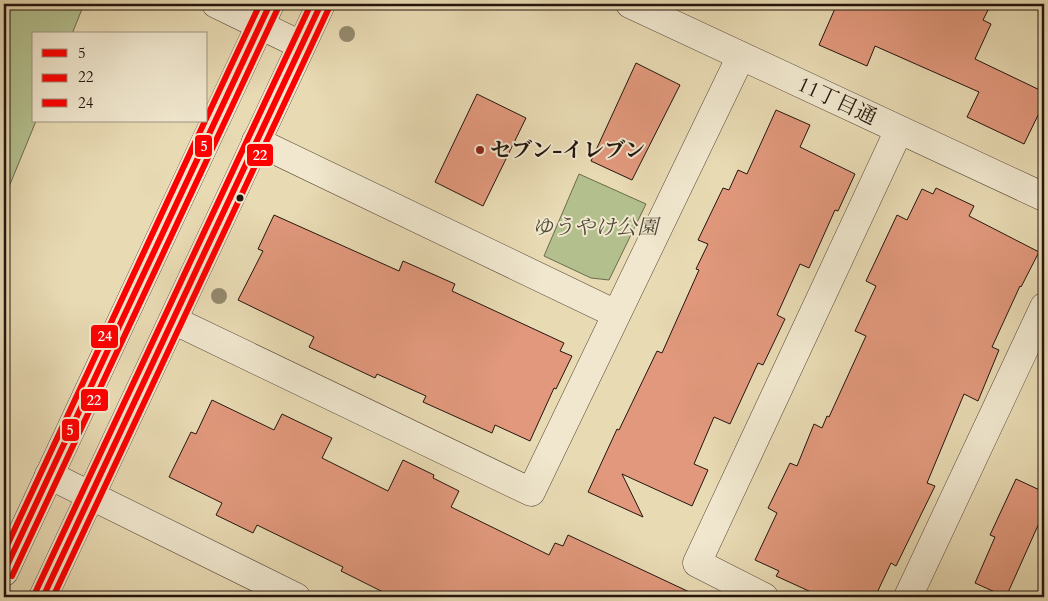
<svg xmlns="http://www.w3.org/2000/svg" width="1048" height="601" font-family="Cardo,'Noto Serif JP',serif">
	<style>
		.green { fill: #b3c08e; stroke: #6c6a4e }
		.building { fill: #e1987c; stroke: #24150e }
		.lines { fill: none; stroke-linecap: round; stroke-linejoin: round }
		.minor-casing { stroke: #554637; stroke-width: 29 }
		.tertiary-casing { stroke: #554637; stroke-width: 29 }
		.minor { stroke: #f0e7ce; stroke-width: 28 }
		.tertiary { stroke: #f0e7ce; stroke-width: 28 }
		.bus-1-casing { stroke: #f0e7ce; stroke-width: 10 }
		.bus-2-casing { stroke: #f0e7ce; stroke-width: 10 }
		.bus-3-casing { stroke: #f0e7ce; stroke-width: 10 }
		.bus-1 { stroke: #f00; stroke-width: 6 }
		.bus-2 { stroke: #f00; stroke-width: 6 }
		.bus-3 { stroke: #f00; stroke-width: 6 }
		.tree { fill: #948a6d }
		.poi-dot { fill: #8f2418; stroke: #f0e7ce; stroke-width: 2 }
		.bus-dot { fill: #24150e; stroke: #f0e7ce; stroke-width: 2 }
		.labels { text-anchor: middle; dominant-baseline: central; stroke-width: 4; stroke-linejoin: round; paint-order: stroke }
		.street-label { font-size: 21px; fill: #24150e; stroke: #f0e7ce }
		.poi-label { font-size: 21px; font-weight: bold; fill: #24150e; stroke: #f0e7ce; text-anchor: start }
		.park-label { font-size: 21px; font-style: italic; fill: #4f4834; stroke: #f0e7ce }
		.line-badge { stroke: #f0e7ce; stroke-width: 2 }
		.badge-label { font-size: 14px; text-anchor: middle; font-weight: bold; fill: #fff }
	</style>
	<rect width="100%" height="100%" fill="#e8dab3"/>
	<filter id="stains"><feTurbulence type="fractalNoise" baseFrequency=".004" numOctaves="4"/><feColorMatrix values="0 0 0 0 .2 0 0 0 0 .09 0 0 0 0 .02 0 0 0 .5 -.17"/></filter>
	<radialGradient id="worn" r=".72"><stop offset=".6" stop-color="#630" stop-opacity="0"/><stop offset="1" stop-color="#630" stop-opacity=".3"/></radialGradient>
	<!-- green -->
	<g class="green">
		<polygon points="4,4 84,4 72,34 34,34 34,121 36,121 4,199"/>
		<polygon points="579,174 646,204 609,280 591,278 544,256"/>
	</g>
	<!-- building -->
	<g class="building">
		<polygon points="837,4 991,4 983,20 991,24 975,59 1044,92 1044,103 1024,144 967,117 979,92 875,46 867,66 819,45"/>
		<polygon points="636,63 680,85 632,180 591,161"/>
		<polygon points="477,94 526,118 483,206 435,182"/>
		<polygon points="776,110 810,125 800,147 855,174 838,211 835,210 809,268 800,264 777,315 785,319 763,365 758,363 730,424 714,417 694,464 708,470 692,506 622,474 643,517 588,492 617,429 619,430 657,351 662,353 699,270 696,269 708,244 698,240 723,188 729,190 738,170 747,174"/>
		<polygon points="936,188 974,206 969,216 1039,252 1021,287 1020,286 992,347 999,350 978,401 964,394 927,483 935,486 896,566 891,563 875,597 822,597 776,576 779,571 755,560 777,513 768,508 790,463 797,466 814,424 822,428 827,416 829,417 866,336 855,331 876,286 866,281 897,215 907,220 922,189 933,194"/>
		<polygon points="274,215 399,271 403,261 455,284 452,291 564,343 560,351 572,356 556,389 554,388 530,441 495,425 492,433 423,402 426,396 377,374 375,378 309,347 314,337 238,300 263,251 258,249"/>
		<polygon points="212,400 274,430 282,414 332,438 322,458 388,491 403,460 434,475 433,478 459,491 451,507 549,555 555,543 563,546 568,535 700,597 393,597 341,571 343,567 257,525 253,533 216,515 222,503 169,477 191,432 196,434"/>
		<polygon points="1016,479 1044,492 1044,512 1006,597 975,583 995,537 990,535"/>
	</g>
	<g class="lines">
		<!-- minor casing -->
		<g class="minor-casing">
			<g id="minor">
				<polyline points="216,4 301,45"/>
				<polyline points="256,141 616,314"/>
				<polyline points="173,320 531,492 741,56"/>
				<polyline points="49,475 296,597"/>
				<polyline points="764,597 697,563 899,130"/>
				<polyline points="908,597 1044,307"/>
			</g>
		</g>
		<!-- tertiary casing -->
		<g class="tertiary-casing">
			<g id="tertiary">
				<polyline points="630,4 1044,197"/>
				<polyline points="4,572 270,4"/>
				<polyline points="43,597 321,4"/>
			</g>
		</g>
		<!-- minor -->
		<use href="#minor" class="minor"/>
		<!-- tertiary -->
		<use href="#tertiary" class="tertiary"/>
		<!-- bus-1 casing -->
		<g class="bus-1-casing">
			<g id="bus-1">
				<polyline points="4,572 270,4"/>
				<polyline points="43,597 321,4"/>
			</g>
		</g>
		<!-- bus-2 casing -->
		<g class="bus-2-casing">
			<g id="bus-2">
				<polyline points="12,576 278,8"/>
				<polyline points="53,597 329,8"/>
			</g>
		</g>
		<!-- bus-3 casing -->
		<g class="bus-3-casing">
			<g id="bus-3">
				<polyline points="206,119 260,4"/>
				<polyline points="4,552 205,121"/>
				<polyline points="35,593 311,4"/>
			</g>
		</g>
		<!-- bus-1 -->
		<use href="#bus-1" class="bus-1"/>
		<!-- bus-2 -->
		<use href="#bus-2" class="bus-2"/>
		<!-- bus-3 -->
		<use href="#bus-3" class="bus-3"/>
	</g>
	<!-- trees -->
	<g class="tree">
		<circle cx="347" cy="34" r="8"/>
		<circle cx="219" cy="296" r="8"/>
	</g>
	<!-- markers -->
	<circle class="poi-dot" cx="480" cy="150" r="5"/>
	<circle class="bus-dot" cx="240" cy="198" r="4.5"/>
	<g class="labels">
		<!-- street labels -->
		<g class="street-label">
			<text transform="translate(837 101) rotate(25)">11丁目通</text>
		</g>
		<!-- poi labels -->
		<g class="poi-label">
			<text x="490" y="150">セブン-イレブン</text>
		</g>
		<!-- park labels -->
		<g class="park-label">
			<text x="595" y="227">ゆうやけ公園</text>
		</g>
	</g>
	<g class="line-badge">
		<rect x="194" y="134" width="19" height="24" rx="5" fill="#f00"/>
		<rect x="246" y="143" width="28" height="24" rx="5" fill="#f00"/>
		<rect x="90" y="324" width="29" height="25" rx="5" fill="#f00"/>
		<rect x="80" y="388" width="29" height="24" rx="5" fill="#f00"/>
		<rect x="61" y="418" width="19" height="24" rx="5" fill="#f00"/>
	</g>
	<g class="badge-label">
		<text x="204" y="151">5</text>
		<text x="260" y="160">22</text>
		<text x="105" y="341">24</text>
		<text x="94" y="405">22</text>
		<text x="70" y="435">5</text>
	</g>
	<!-- margin -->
	<rect width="1048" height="601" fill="none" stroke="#e8dab3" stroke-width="20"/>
	<rect x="5" y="5" width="1038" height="591" fill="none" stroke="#24150e" stroke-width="2.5"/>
	<rect x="10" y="10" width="1028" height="581" fill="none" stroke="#24150e"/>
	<!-- legend -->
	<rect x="32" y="32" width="175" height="90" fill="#f0e7ce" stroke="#9e9381"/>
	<rect x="42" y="49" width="25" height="8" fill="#ff0000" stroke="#9e9381"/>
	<text x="78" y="58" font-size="15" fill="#24150e">5</text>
	<rect x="42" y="74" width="25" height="8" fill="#ff0000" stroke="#9e9381"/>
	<text x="78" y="82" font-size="15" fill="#24150e">22</text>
	<rect x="42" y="99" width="25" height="8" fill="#ff0000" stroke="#9e9381"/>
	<text x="78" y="108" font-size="15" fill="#24150e">24</text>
	<rect width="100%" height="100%" filter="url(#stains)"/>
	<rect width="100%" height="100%" fill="url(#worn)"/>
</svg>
